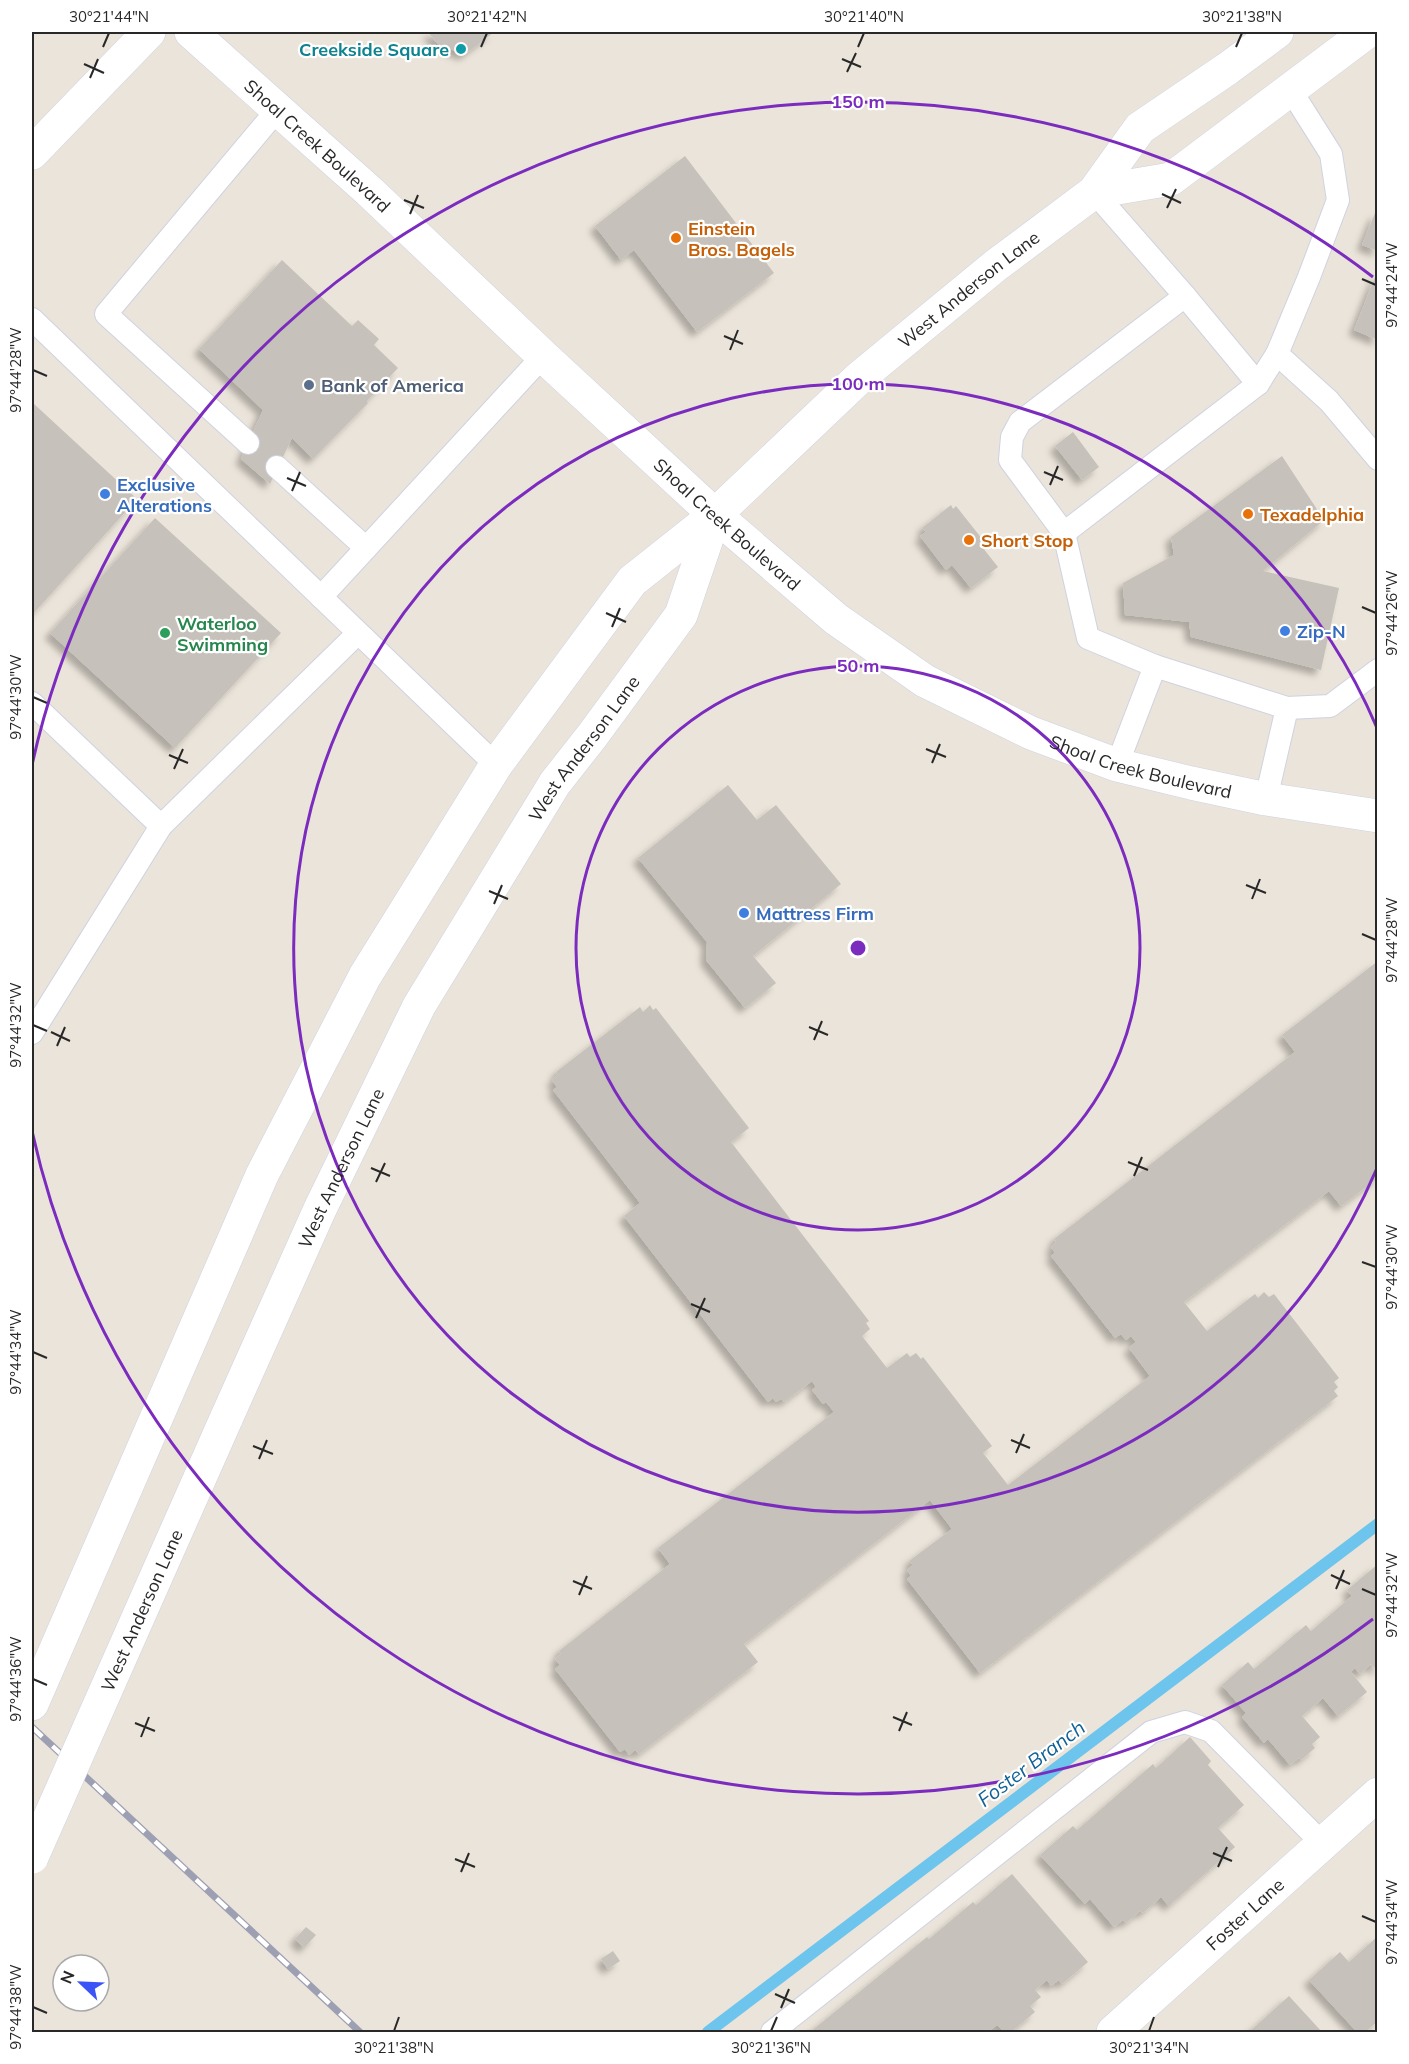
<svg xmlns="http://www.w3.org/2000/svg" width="1409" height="2064" font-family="Mulish,sans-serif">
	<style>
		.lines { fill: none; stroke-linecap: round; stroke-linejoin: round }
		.stream { stroke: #6dc4ec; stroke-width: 12 }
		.building { fill: #c6c1ba; filter: url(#shadow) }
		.service-casing { stroke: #cfd2e1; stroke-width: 24 }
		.minor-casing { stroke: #cfd2e1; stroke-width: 34 }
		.tertiary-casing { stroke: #cfd2e1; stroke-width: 34 }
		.secondary-casing { stroke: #cfd2e1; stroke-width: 34 }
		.service { stroke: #fff; stroke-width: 22 }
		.minor { stroke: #fff; stroke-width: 33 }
		.tertiary { stroke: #fff; stroke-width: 33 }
		.secondary { stroke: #fff; stroke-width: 33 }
		.rail-casing { stroke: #9d9fb3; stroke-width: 7 }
		.rail { stroke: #fff; stroke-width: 4.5; stroke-dasharray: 14; stroke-linecap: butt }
		.secondary-bridge-casing { stroke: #cfd2e1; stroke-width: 34; stroke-linecap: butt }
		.secondary-bridge { stroke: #fff; stroke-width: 33 }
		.ticks { fill: none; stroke: #282828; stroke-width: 2 }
		.ring { fill: none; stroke: #7b2cbf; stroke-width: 3 }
		.culture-dot { fill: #0f9aa8; stroke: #fff; stroke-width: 2 }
		.food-dot { fill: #e8710a; stroke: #fff; stroke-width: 2 }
		.service-dot { fill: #5c6f8a; stroke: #fff; stroke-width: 2 }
		.shop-dot { fill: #3f7fe0; stroke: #fff; stroke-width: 2 }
		.leisure-dot { fill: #2e9e5b; stroke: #fff; stroke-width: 2 }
		.labels { text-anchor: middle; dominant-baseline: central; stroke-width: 4.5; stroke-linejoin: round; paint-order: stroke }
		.culture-label { font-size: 18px; font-weight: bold; fill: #0d838f; stroke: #fff; text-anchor: end }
		.street-label { font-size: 18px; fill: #282828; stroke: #fff }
		.food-label { font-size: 18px; font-weight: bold; fill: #c56008; stroke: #fff; text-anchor: start }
		.service-label { font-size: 18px; font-weight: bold; fill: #4e5e75; stroke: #fff; text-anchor: start }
		.shop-label { font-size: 18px; font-weight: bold; fill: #366cbe; stroke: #fff; text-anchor: start }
		.leisure-label { font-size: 18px; font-weight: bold; fill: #27864d; stroke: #fff; text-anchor: start }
		.water-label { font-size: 20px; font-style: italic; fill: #0f6196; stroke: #fff }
		.centre { fill: #7b2cbf; stroke: #fff; stroke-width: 3 }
		.ring-label { font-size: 18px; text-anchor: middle; font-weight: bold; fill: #7b2cbf; stroke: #fff; stroke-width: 4.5; stroke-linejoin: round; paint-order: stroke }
		.neatline { fill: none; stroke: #282828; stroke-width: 2 }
		.ticks-label { font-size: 15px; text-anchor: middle; fill: #282828 }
	</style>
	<defs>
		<filter id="shadow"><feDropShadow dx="-5.5" dy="5.5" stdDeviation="3" flood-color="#0004"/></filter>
	</defs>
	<rect width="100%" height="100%" fill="#ebe4da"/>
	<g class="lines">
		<!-- stream -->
		<polyline class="stream" points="708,2032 1378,1524"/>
	</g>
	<!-- building -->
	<g class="building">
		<polygon points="428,32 494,32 464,55 437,43"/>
		<polygon points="685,156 774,273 697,332 634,250 621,260 595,226"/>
		<polygon points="1375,213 1378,214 1378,251 1362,245"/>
		<polygon points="282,260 352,326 358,320 379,339 374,345 398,368 367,401 368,403 313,459 292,438 270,484 241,459 263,410 199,349"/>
		<polygon points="1377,272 1378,272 1378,340 1354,330"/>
		<polygon points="33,403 137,499 32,615 32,405"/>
		<polygon points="1073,432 1099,467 1082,480 1055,446"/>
		<polygon points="1282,456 1324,520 1263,571 1339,588 1321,670 1191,637 1189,622 1125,615 1123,583 1174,555 1171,537"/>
		<polygon points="951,505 953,509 956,506 983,540 979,543 998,567 971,588 952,565 946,570 920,536 926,532 922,528"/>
		<polygon points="155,518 281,633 175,748 50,633"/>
		<polygon points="728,785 757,820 776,805 841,884 753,956 776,983 745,1008 706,960 707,942 638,858"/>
		<polygon points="1378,961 1378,1178 1341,1206 1329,1191 1184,1302 1207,1331 1255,1294 1258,1298 1264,1292 1269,1297 1274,1294 1339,1378 1334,1382 1338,1387 1334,1391 1338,1396 980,1673 907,1579 911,1576 907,1570 913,1565 909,1561 952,1529 930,1500 744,1644 758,1662 639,1754 635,1750 629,1755 625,1749 620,1752 555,1669 560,1665 555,1659 561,1654 559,1651 670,1564 658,1548 834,1412 826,1402 823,1404 812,1390 816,1387 812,1381 784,1402 781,1399 776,1402 773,1398 768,1402 624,1216 640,1203 553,1090 557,1087 552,1080 558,1075 556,1072 640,1007 643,1012 650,1005 653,1010 656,1008 749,1128 731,1142 869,1321 866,1323 870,1329 862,1336 887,1368 907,1353 910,1357 916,1353 921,1359 923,1357 992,1446 983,1453 1008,1485 1150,1376 1129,1348 1136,1342 1131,1336 1126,1340 1121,1334 1115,1338 1051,1256 1055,1253 1051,1247 1056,1242 1054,1239 1295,1052 1282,1035"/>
		<polygon points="1378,1564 1378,1671 1371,1664 1360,1674 1355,1668 1351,1672 1367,1692 1338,1716 1323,1698 1302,1716 1320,1737 1312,1744 1315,1748 1301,1760 1299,1758 1290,1765 1268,1739 1264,1743 1242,1717 1246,1713 1222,1685 1248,1662 1254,1669 1306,1625 1311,1631 1352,1596 1347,1590"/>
		<polygon points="1190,1737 1211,1761 1208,1765 1244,1805 1218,1828 1235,1847 1169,1906 1161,1897 1143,1913 1140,1911 1126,1923 1123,1920 1114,1927 1090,1899 1085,1904 1040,1855 1073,1826 1077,1830 1153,1764 1156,1768"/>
		<polygon points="1012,1874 1088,1962 1062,1984 1059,1980 1051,1986 1047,1980 1035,1990 1041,1997 1030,2006 1035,2012 1011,2032 1004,2032 997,2025 988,2032 810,2032 927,1937 929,1939 973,1902 976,1905"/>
		<polygon points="306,1927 316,1935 304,1948 295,1939"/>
		<polygon points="1378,1936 1378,2021 1365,2032 1357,2032 1309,1980 1340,1952 1349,1962"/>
		<polygon points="613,1951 620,1961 608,1969 601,1959"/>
		<polygon points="1289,1996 1322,2032 1249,2032"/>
	</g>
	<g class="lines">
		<!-- service casing -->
		<g class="service-casing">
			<g id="service">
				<polyline points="1290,89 1331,154 1338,200 1309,277 1277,354 1329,401 1378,459"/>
				<polyline points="1094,192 1185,296 1020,422 1012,437 1010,460 1064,533 1088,638 1155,666"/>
				<polyline points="1185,296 1258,384 1277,354"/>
				<polyline points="32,319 496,765"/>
				<polyline points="248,443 106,314 278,109"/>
				<polyline points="277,467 366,548"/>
				<polyline points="1064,533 1258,384"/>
				<polyline points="321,597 543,356"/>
				<polyline points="32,703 161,826"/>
				<polyline points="1287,708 1330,706 1378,670"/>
				<polyline points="1117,765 1155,666 1287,708 1266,799"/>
				<polyline points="32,1033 161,826 358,633"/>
				<polyline points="772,2032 1151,1732 1185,1722 1211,1731 1323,1844"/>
			</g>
		</g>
		<!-- minor casing -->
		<g class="minor-casing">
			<polyline id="minor" points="32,153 149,32"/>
		</g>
		<!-- tertiary casing -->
		<g class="tertiary-casing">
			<g id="tertiary">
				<path id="s1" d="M191 32 369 191 543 356 715 515 836 619 925 681 1031 733 1117 765 1191 783 1266 799 1378 816"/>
				<path id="s2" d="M1113 2032 1378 1794"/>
			</g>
		</g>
		<!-- secondary casing -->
		<g class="secondary-casing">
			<g id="secondary">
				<polyline points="1094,192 1171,179 1367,32"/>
				<path id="s3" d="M226 1419 320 1209 419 1006 555 783 592 736 681 615 715 515"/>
				<path id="s4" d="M32 1704 262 1175 365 976 496 765 632 581 715 515 859 378 995 266 1094 192 1140 128 1227 69 1277 32"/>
			</g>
		</g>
		<!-- service -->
		<use href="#service" class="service"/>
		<!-- minor -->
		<use href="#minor" class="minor"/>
		<!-- tertiary -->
		<use href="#tertiary" class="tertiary"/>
		<!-- secondary -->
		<use href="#secondary" class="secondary"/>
		<!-- rail casing -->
		<g class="rail-casing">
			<polyline id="rail" points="32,1727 360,2032"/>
		</g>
		<!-- rail -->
		<use href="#rail" class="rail"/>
		<!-- secondary-bridge casing -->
		<g class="secondary-bridge-casing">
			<g id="secondary-bridge">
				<path id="s5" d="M32 1857 226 1419"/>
			</g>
		</g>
		<!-- secondary-bridge -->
		<use href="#secondary-bridge" class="secondary-bridge"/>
	</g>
	<!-- ticks -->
	<path class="ticks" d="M103 47 109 33M481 47 487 33M858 47 864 33M1236 47 1242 33M842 59 861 67M84 64 104 73M847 72 856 53M90 78 98 59M1162 194 1181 203M404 200 424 208M1167 208 1176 189M410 214 418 195M1362 279 1376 285M724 336 743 344M730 350 738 330M33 370 47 376M1044 472 1063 480M287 478 306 486M1050 485 1058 466M292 491 300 472M1362 607 1376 613M606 613 626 622M612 627 620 608M33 697 47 703M926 749 946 757M169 755 188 763M932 763 940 744M174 769 183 749M1246 885 1266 893M489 891 508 899M1252 899 1260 879M494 904 502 885M1362 934 1376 940M33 1025 47 1031M809 1027 828 1035M51 1032 70 1041M814 1040 822 1021M57 1046 65 1027M1128 1162 1148 1170M371 1168 390 1176M1134 1176 1142 1157M376 1182 385 1163M1362 1262 1376 1267M691 1304 710 1312M696 1318 705 1298M33 1352 47 1358M1011 1440 1030 1448M253 1446 273 1454M1016 1453 1024 1434M259 1459 267 1440M1331 1575 1350 1584M573 1581 592 1589M1336 1589 1344 1570M1362 1589 1376 1595M579 1595 587 1576M33 1679 47 1685M893 1717 912 1725M135 1723 155 1731M899 1731 907 1712M141 1737 149 1717M1213 1853 1232 1861M455 1859 475 1867M1218 1867 1227 1847M461 1872 469 1853M1362 1916 1376 1922M775 1994 795 2003M33 2007 47 2013M781 2008 789 1989M394 2031 399 2017M771 2031 777 2017M1149 2031 1154 2017"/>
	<!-- distance rings -->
	<g class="ring">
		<circle cx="858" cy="948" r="282"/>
		<path d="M1377 1168A564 564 0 1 1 1377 728"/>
		<path d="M1373 1619A846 846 0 0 1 32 1131M32 765A846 846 0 0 1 1373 277"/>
	</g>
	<!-- markers -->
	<circle class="culture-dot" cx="461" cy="49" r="6"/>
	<g class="food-dot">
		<circle cx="676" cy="238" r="6"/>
		<circle cx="1248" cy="514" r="6"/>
		<circle cx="969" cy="540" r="6"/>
	</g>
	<circle class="service-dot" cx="309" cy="385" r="6"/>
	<g class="shop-dot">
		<circle cx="105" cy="494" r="6"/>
		<circle cx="1285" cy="631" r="6"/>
		<circle cx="744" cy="913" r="6"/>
	</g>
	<circle class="leisure-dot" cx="165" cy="633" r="6"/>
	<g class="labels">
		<!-- culture labels -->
		<g class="culture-label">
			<text x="449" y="49">Creekside Square</text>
		</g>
		<!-- street labels -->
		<g class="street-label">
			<text stroke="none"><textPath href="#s1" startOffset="170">Shoal Creek Boulevard</textPath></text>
			<text stroke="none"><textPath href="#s4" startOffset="1724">West Anderson Lane</textPath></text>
			<text stroke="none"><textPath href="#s1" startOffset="728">Shoal Creek Boulevard</textPath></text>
			<text stroke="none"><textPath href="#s3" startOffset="762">West Anderson Lane</textPath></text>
			<text stroke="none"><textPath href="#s1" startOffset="1214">Shoal Creek Boulevard</textPath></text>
			<text stroke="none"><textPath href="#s3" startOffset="276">West Anderson Lane</textPath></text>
			<text stroke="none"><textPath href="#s5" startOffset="270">West Anderson Lane</textPath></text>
			<text stroke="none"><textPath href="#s2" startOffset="177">Foster Lane</textPath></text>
		</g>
		<!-- food labels -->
		<g class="food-label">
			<text x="688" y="228">Einstein<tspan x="688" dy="21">Bros. Bagels</tspan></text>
			<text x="1260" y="514">Texadelphia</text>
			<text x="981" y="540">Short Stop</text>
		</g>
		<!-- service labels -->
		<g class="service-label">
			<text x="321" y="385">Bank of America</text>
		</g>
		<!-- shop labels -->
		<g class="shop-label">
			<text x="117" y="484">Exclusive<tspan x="117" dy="21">Alterations</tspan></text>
			<text x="1297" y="631">Zip-N</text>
			<text x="756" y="913">Mattress Firm</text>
		</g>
		<!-- leisure labels -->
		<g class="leisure-label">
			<text x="177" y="623">Waterloo<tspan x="177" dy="21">Swimming</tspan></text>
		</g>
		<!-- water labels -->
		<g class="water-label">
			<text transform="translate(1031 1763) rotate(-37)">Foster Branch</text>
		</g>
	</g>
	<circle cx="858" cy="948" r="9" class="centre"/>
	<g class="ring-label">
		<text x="858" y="108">150 m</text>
		<text x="858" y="390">100 m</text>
		<text x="858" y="672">50 m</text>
	</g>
	<!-- border -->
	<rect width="1409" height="2064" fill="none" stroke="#ffffff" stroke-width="66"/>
	<!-- north arrow -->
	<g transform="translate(81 1983) rotate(293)"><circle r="28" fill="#ffffff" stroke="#a9a9a9" stroke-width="1.5"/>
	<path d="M0-4.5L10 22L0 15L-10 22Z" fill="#3b54f7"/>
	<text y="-9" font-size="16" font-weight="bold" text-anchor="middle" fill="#282828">N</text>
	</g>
	<rect x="33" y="33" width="1343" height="1998" class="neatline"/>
	<g class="ticks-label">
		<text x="109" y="22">30°21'44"N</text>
		<text x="487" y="22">30°21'42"N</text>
		<text x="864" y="22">30°21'40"N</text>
		<text x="1242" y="22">30°21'38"N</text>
		<text transform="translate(1392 285) rotate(-90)" y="5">97°44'24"W</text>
		<text transform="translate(16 370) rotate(-90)" y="5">97°44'28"W</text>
		<text transform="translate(1392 613) rotate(-90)" y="5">97°44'26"W</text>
		<text transform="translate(16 697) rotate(-90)" y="5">97°44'30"W</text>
		<text transform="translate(1392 940) rotate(-90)" y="5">97°44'28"W</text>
		<text transform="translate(16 1025) rotate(-90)" y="5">97°44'32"W</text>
		<text transform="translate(1392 1267) rotate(-90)" y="5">97°44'30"W</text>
		<text transform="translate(16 1352) rotate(-90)" y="5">97°44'34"W</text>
		<text transform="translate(1392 1595) rotate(-90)" y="5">97°44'32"W</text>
		<text transform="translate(16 1679) rotate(-90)" y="5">97°44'36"W</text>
		<text transform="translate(1392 1922) rotate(-90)" y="5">97°44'34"W</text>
		<text transform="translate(16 2007) rotate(-90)" y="5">97°44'38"W</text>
		<text x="394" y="2053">30°21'38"N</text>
		<text x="771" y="2053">30°21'36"N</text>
		<text x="1149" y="2053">30°21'34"N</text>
	</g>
</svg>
